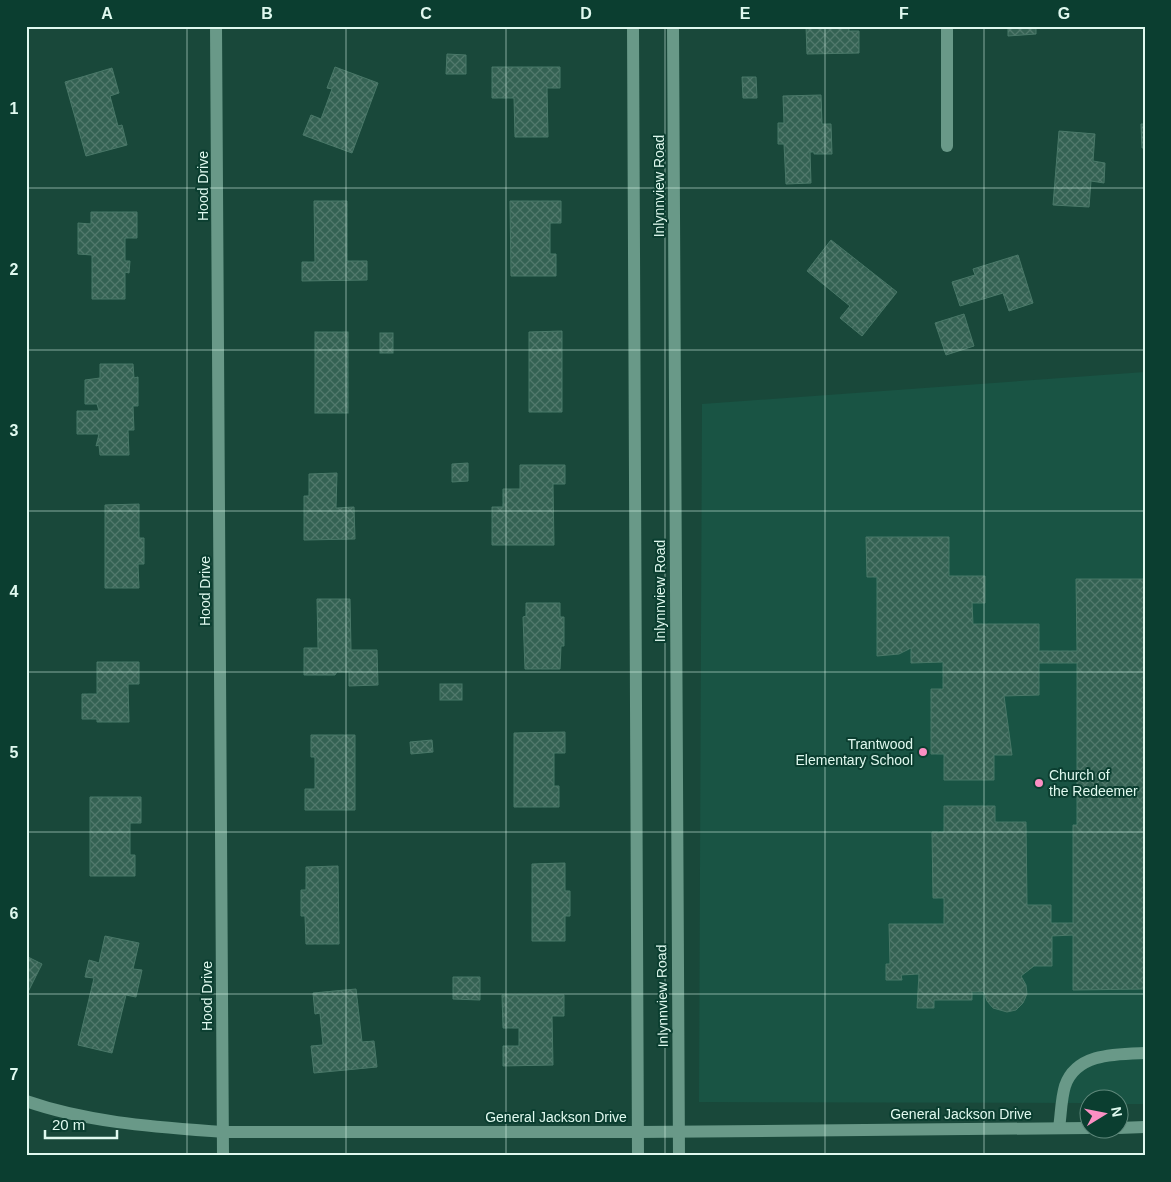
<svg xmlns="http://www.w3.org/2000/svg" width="1171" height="1182" font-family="Helvetica,sans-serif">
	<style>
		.built { fill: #195444 }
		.building { fill: url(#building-cross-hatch); stroke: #497868 }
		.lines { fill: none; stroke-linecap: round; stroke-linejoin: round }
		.service { stroke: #699988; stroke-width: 12 }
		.minor { stroke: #699988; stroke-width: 12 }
		.grid { fill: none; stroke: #e0f9ef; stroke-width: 1; stroke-opacity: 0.55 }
		.poi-dot { fill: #fc8fc3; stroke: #0b3e30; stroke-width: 2 }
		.labels { text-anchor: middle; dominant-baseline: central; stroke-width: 4; stroke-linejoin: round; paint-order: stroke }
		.street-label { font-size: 14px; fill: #e0f9ef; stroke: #0b3e30 }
		.poi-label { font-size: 14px; fill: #e0f9ef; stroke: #0b3e30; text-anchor: end }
		.neatline { fill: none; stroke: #e0f9ef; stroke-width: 2 }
		.grid-label { font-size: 16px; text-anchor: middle; font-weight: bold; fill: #e0f9ef }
	</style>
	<defs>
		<pattern id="building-cross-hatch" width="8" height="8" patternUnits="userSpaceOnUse" patternTransform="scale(1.25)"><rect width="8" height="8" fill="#346253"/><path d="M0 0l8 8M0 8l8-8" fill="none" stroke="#51796c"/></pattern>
	</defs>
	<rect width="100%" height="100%" fill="#19483a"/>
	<!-- built -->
	<polygon class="built" points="1145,372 1145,1104 1119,1104 1118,1100 1088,1100 1088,1103 699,1102 702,404"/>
	<!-- building -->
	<g class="building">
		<polygon points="806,26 849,26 849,31 859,31 859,53 807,54"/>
		<polygon points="1008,26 1036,26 1036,34 1008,36"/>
		<polygon points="447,54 466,55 466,74 446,74"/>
		<polygon points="335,67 378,83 352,153 303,135 311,115 321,119 332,89 327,88"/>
		<polygon points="492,67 560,67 560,88 547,88 548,137 515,137 514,98 492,98"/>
		<polygon points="112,68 119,93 110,96 118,126 122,125 127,145 86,156 65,82"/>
		<polygon points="742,77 756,77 757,98 743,98"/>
		<polygon points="821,95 822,124 831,124 832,154 814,154 814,152 810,152 811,183 786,184 784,144 778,144 778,123 784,123 783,96"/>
		<polygon points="1141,124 1145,124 1145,148 1142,148"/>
		<polygon points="1059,131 1095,134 1093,161 1105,163 1104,183 1091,181 1089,207 1053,205"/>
		<polygon points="314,201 347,201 347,261 367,261 367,280 302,281 302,262 315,262"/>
		<polygon points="510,201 561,201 561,223 550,223 550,254 556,254 556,276 511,276"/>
		<polygon points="91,212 137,212 137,238 125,238 125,261 130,261 129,273 125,272 125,299 92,299 92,255 78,254 78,223 91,224"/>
		<polygon points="831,240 897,292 862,336 840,318 850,306 807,271"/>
		<polygon points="1018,255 1033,303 1009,311 1003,293 960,306 952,282 975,275 973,269"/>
		<polygon points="964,314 974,346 946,355 935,323"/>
		<polygon points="562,331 562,412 529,412 529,332"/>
		<rect x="315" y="332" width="33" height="81"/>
		<rect x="380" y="333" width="13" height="20"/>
		<polygon points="100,364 133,364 134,378 138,377 138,406 133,406 134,430 128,430 129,455 100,455 99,445 96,446 99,434 77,434 77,411 99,411 97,404 85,404 85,380 100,378"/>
		<polygon points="468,463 468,481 452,482 452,464"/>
		<polygon points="520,465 565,465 565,484 553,484 554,545 492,545 492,507 503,507 503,489 520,489"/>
		<polygon points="337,473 336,508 354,507 355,539 304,540 304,496 309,496 309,474"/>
		<polygon points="139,504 139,538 144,538 144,564 138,564 139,588 105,588 105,505"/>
		<polygon points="866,537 949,537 949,576 985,576 985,603 972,603 973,624 1039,624 1039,651 1077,651 1076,579 1145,579 1145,989 1073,990 1073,935 1052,936 1052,966 1034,966 1021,976 1026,985 1027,994 1023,1003 1016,1010 1007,1012 993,1008 987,1001 984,992 972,992 972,1000 934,1000 934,1008 917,1008 919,974 901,975 902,980 886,980 886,964 890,964 889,924 944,924 944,898 933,898 932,832 944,832 944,806 995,806 995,822 1026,822 1027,905 1051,905 1051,923 1073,923 1073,825 1077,825 1077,663 1039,663 1039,695 1004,696 1012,755 994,755 994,780 944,780 944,754 931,754 931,689 943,689 943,662 911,663 911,648 899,654 877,656 877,577 867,577"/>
		<polygon points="317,599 350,599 351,650 377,650 378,685 349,686 349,672 337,672 335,675 304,675 304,648 318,648"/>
		<polygon points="526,603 560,603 560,617 564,617 564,646 561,646 560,669 525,669 523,617 526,616"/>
		<polygon points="97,662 139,662 139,684 128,684 129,722 97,722 97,719 82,719 82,694 97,694"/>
		<rect x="440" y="684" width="22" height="16"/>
		<polygon points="565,732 565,753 554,753 554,786 559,786 559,807 514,807 514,733"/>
		<polygon points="311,735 355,735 355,810 305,810 305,789 315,789 315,757 311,757"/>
		<polygon points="432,740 433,752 411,754 410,742"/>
		<polygon points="90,797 141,797 141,823 130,823 130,855 135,855 135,876 90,876"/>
		<polygon points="565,863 565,891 570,891 570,916 565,916 565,941 532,941 532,864"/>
		<polygon points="338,866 339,944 306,944 305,916 301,916 301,890 306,890 306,867"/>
		<polygon points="105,936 139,943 133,969 142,970 136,997 126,995 112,1053 78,1045 94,978 85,977 89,960 99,963"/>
		<polygon points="26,956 42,964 26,996"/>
		<polygon points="453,977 480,977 480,1000 453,999"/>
		<polygon points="356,989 362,1042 374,1041 377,1067 314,1073 311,1046 323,1045 320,1013 315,1014 313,993"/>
		<polygon points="502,995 564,995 564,1016 552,1016 553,1065 503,1066 503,1046 519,1046 519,1028 503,1028"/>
	</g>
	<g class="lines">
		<!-- service -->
		<g class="service">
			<polyline points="633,26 638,1156"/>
			<path d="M1059 1128C1061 1115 1061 1099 1065 1086 1076 1053 1116 1054 1145 1053"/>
		</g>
		<!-- minor -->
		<g class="minor">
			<polyline points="216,26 223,1156"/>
			<polyline points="673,26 679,1156"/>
			<polyline points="947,26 947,146"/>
			<path d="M26 1101C89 1123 157 1127 223 1132H638L1088 1128"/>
			<polyline points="1118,1128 1145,1127"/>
		</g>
	</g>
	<!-- grid -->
	<path class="grid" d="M187 26V1156M346 26V1156M506 26V1156M665 26V1156M825 26V1156M984 26V1156M26 188H1145M26 350H1145M26 511H1145M26 672H1145M26 832H1145M26 994H1145"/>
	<!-- markers -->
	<g class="poi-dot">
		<circle cx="923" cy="752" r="5"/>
		<circle cx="1039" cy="783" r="5"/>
	</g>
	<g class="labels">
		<!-- street labels -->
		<g class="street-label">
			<text transform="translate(203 186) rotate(-90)">Hood Drive</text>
			<text transform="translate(659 186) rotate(-90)">Inlynnview Road</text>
			<text transform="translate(205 591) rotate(-90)">Hood Drive</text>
			<text transform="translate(660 591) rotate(-90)">Inlynnview Road</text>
			<text transform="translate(207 996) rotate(-90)">Hood Drive</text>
			<text transform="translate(662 996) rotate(-91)">Inlynnview Road</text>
			<text x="961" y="1114">General Jackson Drive</text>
			<text x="556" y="1117">General Jackson Drive</text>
		</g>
		<!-- poi labels -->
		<g class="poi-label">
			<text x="913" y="744">Trantwood<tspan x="913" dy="16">Elementary School</tspan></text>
			<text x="1049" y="775" text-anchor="start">Church of<tspan x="1049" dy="16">the Redeemer</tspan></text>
		</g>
	</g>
	<!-- border -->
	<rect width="1171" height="1182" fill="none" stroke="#0b3e30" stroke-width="55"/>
	<!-- north arrow -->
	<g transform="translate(1104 1114) rotate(80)"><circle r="24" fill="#0b3e30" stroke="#60897c"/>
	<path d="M0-4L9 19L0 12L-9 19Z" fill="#fc8fc3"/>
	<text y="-8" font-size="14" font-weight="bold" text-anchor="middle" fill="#e0f9ef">N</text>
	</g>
	<!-- scale -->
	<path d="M45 1130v8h72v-8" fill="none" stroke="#e0f9ef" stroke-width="2.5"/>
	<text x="52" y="1130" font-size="15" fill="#e0f9ef" stroke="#0b3e30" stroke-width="4" paint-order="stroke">20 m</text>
	<rect x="28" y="28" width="1116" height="1126" class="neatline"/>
	<g class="grid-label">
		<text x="107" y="19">A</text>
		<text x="267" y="19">B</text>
		<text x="426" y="19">C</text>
		<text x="586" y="19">D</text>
		<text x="745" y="19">E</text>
		<text x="904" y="19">F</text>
		<text x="1064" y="19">G</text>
		<text x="14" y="114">1</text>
		<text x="14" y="275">2</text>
		<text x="14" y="436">3</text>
		<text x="14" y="597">4</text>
		<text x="14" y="758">5</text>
		<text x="14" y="919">6</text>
		<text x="14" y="1080">7</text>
	</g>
</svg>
